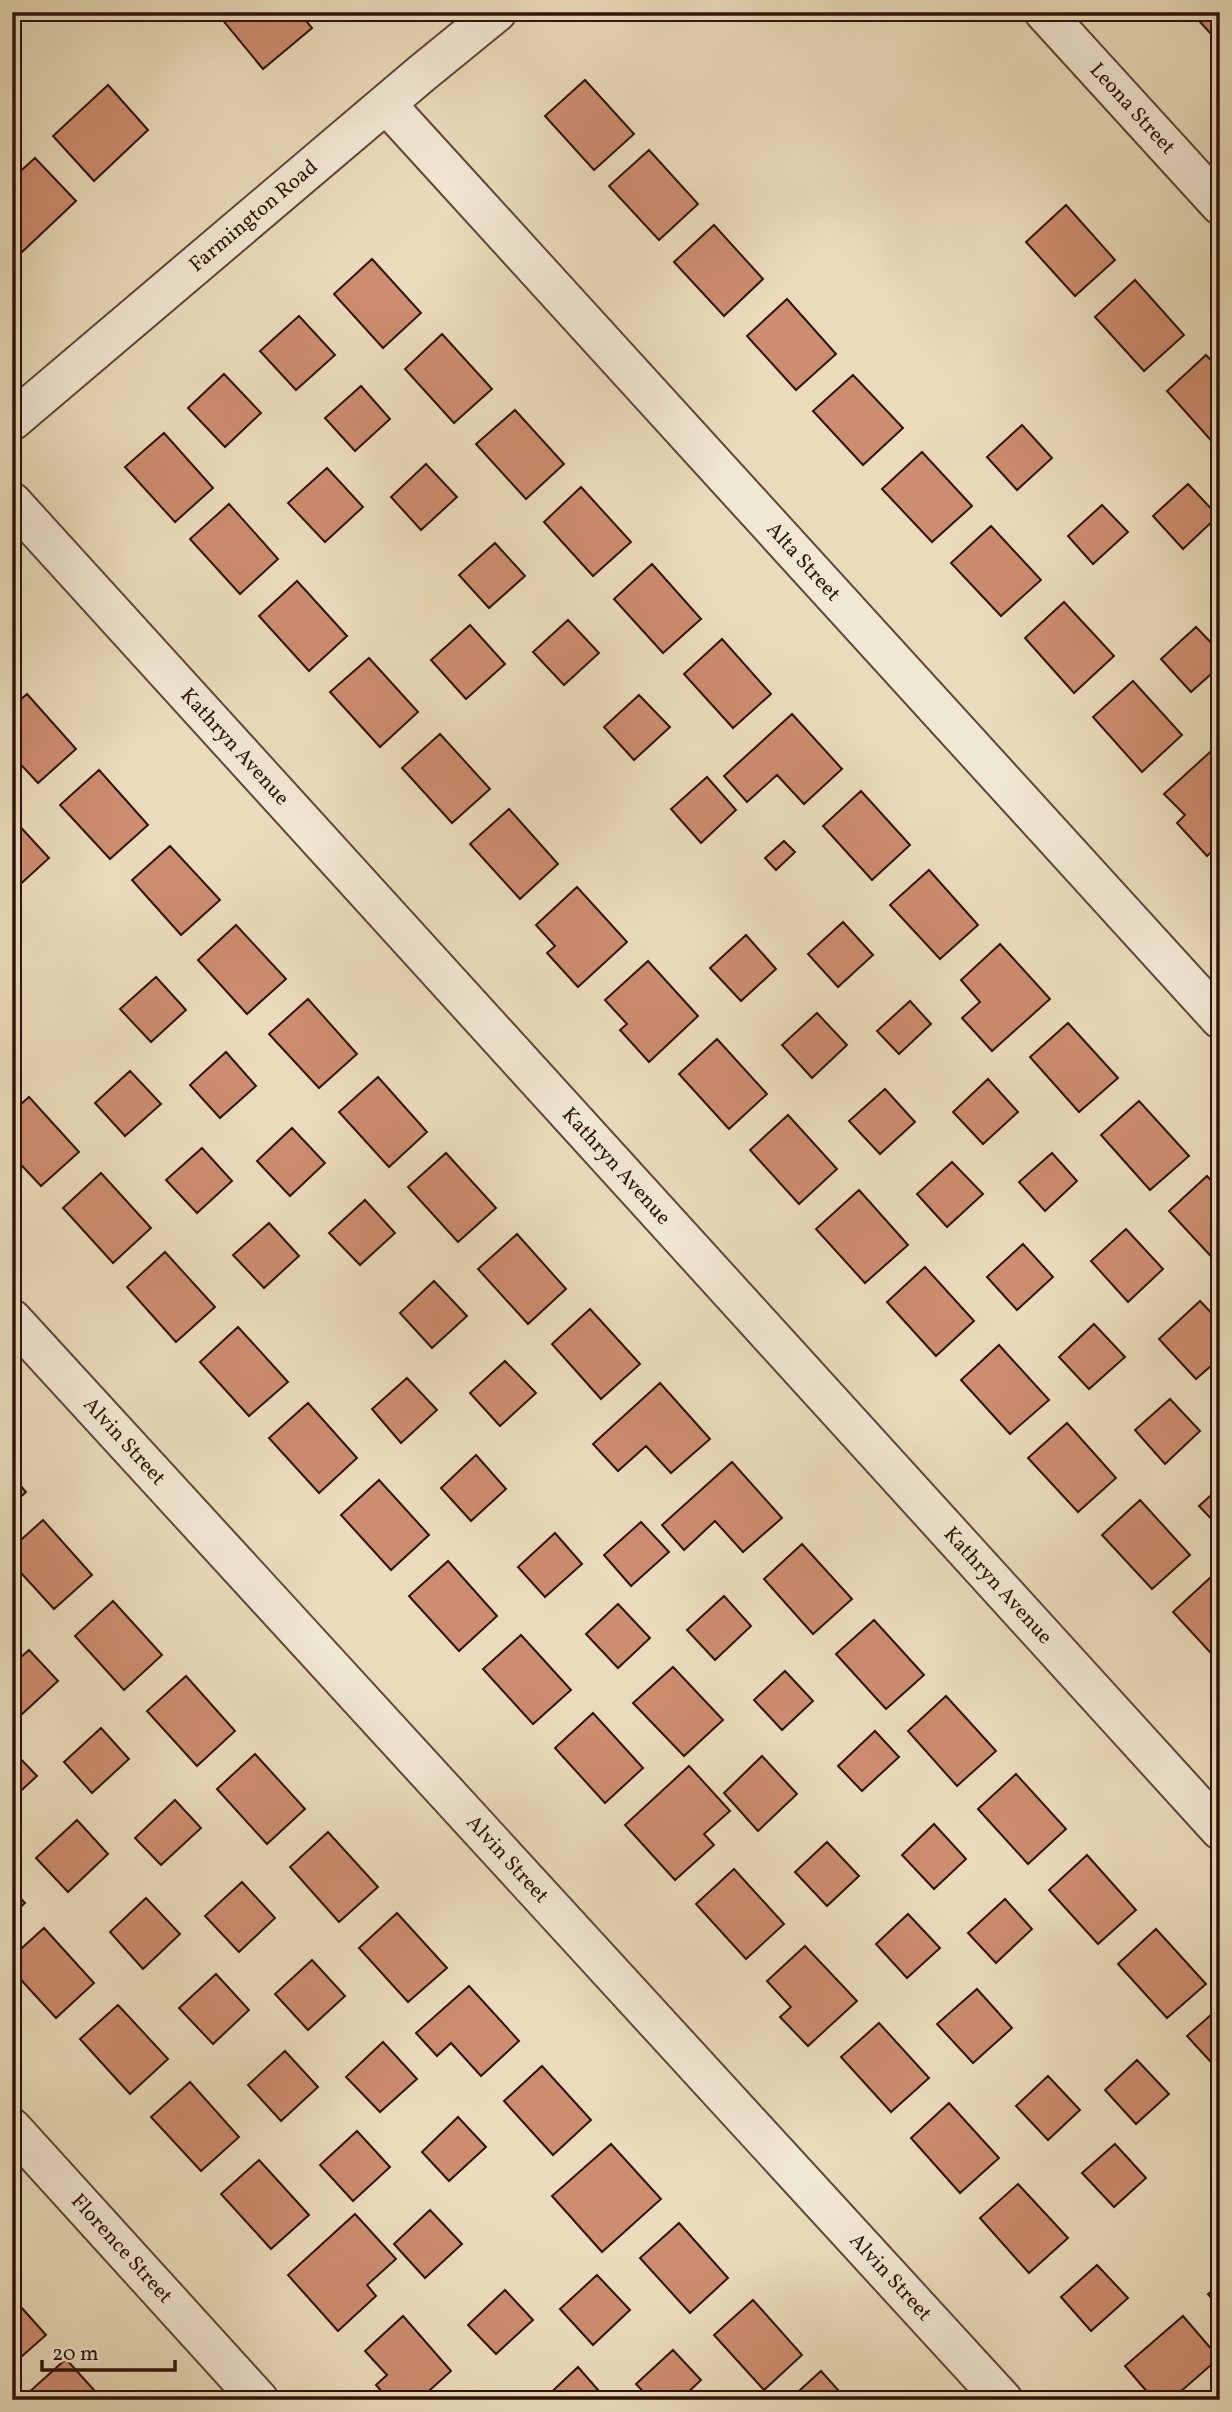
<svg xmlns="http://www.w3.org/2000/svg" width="1232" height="2412" font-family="Vollkorn,serif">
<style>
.building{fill:#cd8d6f;stroke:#2f1409;stroke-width:2}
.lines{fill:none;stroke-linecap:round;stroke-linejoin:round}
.minor-casing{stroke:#5e4636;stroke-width:42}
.minor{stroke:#f1e8d3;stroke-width:38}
.labels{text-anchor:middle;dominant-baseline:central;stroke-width:7;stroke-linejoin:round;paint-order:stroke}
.street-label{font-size:21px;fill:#2f1409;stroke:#f1e8d3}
</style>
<rect width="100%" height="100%" fill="#eadcbb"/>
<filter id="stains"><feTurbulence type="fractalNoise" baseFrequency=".00286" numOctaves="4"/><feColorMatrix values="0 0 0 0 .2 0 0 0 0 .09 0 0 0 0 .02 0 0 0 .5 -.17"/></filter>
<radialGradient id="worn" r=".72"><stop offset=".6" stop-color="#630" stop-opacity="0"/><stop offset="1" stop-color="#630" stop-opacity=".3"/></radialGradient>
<path class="building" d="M 216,12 L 299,12 L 312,28 L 263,69 Z
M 1191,12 L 1220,12 L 1220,28 L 1212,35 Z
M 585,80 L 634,134 L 594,170 L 545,116 Z
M 108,85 L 148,130 L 94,181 L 53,136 Z
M 649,150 L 698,204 L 659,240 L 609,186 Z
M 35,158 L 76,201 L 22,252 L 12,242 L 12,179 Z
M 1066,205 L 1115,260 L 1075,296 L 1026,242 Z
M 714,225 L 763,279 L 724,316 L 674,262 Z
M 372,259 L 421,313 L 383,348 L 334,294 Z
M 1135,280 L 1184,335 L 1144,371 L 1095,317 Z
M 787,299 L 836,354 L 796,390 L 747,336 Z
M 299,316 L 335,355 L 296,390 L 260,351 Z
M 442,334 L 492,389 L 454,423 L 405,369 Z
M 1206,355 L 1220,370 L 1220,442 L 1216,446 L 1167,391 Z
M 224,374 L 261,413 L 225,447 L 188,408 Z
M 853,375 L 903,428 L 863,465 L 813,411 Z
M 361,386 L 390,419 L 355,451 L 325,418 Z
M 515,410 L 564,464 L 526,499 L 476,444 Z
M 1022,425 L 1052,458 L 1017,490 L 987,457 Z
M 164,433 L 213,488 L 175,522 L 125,467 Z
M 922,452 L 972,506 L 932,542 L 882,489 Z
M 426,464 L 457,497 L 421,530 L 391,497 Z
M 327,468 L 363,507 L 325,542 L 288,503 Z
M 1188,484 L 1218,516 L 1183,549 L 1153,516 Z
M 581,487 L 631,542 L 593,576 L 544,522 Z
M 229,504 L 278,559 L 240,594 L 190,539 Z
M 1102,505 L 1128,532 L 1093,564 L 1068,536 Z
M 991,526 L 1041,580 L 1001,616 L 951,563 Z
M 495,543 L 525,576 L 489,608 L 459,575 Z
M 652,564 L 701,619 L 663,653 L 614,599 Z
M 297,581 L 347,636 L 309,671 L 259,616 Z
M 1064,602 L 1114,656 L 1074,693 L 1025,638 Z
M 568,620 L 599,653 L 564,685 L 533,652 Z
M 470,625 L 505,664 L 466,699 L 431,660 Z
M 1196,627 L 1220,652 L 1220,666 L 1191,692 L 1161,659 Z
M 722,639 L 771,694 L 733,728 L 684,674 Z
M 369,658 L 418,712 L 380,747 L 330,692 Z
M 1133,681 L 1182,735 L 1142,772 L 1093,717 Z
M 27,694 L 76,749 L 38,783 L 12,755 L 12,707 Z
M 639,695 L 670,727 L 634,760 L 604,727 Z
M 792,714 L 842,769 L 804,804 L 777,775 L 747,802 L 724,776 Z
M 440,734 L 490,789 L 452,823 L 402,768 Z
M 1220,743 L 1220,844 L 1207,856 L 1177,823 L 1185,815 L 1164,794 Z
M 99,770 L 148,825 L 110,859 L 60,805 Z
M 707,777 L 736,810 L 701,843 L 671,809 Z
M 861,791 L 910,845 L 872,880 L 823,826 Z
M 509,809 L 558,864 L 520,899 L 470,844 Z
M 14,820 L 49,858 L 14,890 L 12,822 Z
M 784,841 L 795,852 L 776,870 L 765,858 Z
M 170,846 L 220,900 L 181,935 L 132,880 Z
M 929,870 L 978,925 L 940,959 L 890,905 Z
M 577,887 L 627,942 L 578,987 L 547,953 L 555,946 L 536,925 Z
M 843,922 L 873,955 L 838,987 L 808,954 Z
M 236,925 L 286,979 L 247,1014 L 198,960 Z
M 746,935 L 776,969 L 741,1001 L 710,968 Z
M 1000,944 L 1050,999 L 992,1051 L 962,1018 L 980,1002 L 961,980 Z
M 648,961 L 698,1016 L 649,1062 L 620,1030 L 627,1024 L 605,1000 Z
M 156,977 L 186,1010 L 151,1042 L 120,1009 Z
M 308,999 L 357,1054 L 319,1088 L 269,1034 Z
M 910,1001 L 931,1024 L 899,1054 L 877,1031 Z
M 817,1013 L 847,1045 L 812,1078 L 782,1045 Z
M 1068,1023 L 1118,1078 L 1079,1112 L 1030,1057 Z
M 717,1039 L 767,1094 L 729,1129 L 679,1074 Z
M 226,1052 L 256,1086 L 220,1118 L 190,1085 Z
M 130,1071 L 161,1104 L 125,1136 L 95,1103 Z
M 378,1077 L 427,1132 L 389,1167 L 339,1112 Z
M 988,1079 L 1018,1112 L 983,1144 L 953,1112 Z
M 885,1089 L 915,1122 L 880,1154 L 849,1121 Z
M 29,1097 L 79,1152 L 41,1186 L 12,1155 L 12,1112 Z
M 1139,1101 L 1189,1156 L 1150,1190 L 1101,1135 Z
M 788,1115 L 837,1169 L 799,1204 L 750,1150 Z
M 292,1128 L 325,1163 L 290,1196 L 257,1161 Z
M 202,1148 L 232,1181 L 197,1213 L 166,1180 Z
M 446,1153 L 496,1208 L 458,1242 L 408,1187 Z
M 1052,1153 L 1077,1181 L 1045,1211 L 1019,1182 Z
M 952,1162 L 983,1194 L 947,1227 L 917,1194 Z
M 101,1173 L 151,1228 L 113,1263 L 63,1208 Z
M 1207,1176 L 1220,1190 L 1219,1265 L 1169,1211 Z
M 859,1190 L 908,1245 L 865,1283 L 816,1229 Z
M 365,1200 L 395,1233 L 360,1265 L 329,1233 Z
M 269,1223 L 299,1256 L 264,1288 L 233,1255 Z
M 1126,1229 L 1163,1269 L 1128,1302 L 1091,1261 Z
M 517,1234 L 566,1289 L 528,1324 L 478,1269 Z
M 1023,1244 L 1053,1277 L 1017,1310 L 987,1277 Z
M 165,1252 L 215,1307 L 176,1342 L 127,1287 Z
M 925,1267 L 974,1321 L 936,1356 L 887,1302 Z
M 434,1281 L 467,1316 L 432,1348 L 400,1313 Z
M 1200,1301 L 1220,1322 L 1220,1358 L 1196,1379 L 1159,1339 Z
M 590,1309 L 640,1364 L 601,1399 L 552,1344 Z
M 1094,1324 L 1125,1357 L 1089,1389 L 1059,1357 Z
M 238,1327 L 288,1382 L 249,1416 L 200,1362 Z
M 999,1345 L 1049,1400 L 1010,1434 L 961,1380 Z
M 505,1361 L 536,1393 L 500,1426 L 470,1393 Z
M 407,1378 L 437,1410 L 401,1443 L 372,1409 Z
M 660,1383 L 710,1439 L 671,1473 L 646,1446 L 618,1471 L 593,1444 Z
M 1170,1399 L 1200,1431 L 1165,1464 L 1135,1430 Z
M 308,1403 L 357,1458 L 319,1493 L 269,1438 Z
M 1067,1423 L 1116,1478 L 1078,1512 L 1028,1458 Z
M 476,1455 L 506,1489 L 471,1521 L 441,1488 Z
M 732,1462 L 782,1518 L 743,1552 L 715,1521 L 684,1550 L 662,1525 Z
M 12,1476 L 26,1492 L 12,1505 Z
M 379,1480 L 429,1535 L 391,1570 L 341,1515 Z
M 1220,1487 L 1220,1528 L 1199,1506 Z
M 1140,1500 L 1190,1555 L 1152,1589 L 1102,1535 Z
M 43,1520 L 92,1575 L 54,1609 L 12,1563 L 12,1548 Z
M 641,1522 L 669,1552 L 631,1586 L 604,1555 Z
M 555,1533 L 582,1564 L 545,1597 L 518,1567 Z
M 802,1544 L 852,1599 L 813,1634 L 764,1579 Z
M 448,1561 L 497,1616 L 459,1651 L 409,1596 Z
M 1211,1577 L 1220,1586 L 1220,1663 L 1173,1612 Z
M 724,1596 L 751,1626 L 715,1660 L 687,1630 Z
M 113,1601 L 162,1655 L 124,1690 L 75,1636 Z
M 618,1604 L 650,1638 L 618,1668 L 586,1634 Z
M 874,1620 L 924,1675 L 886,1709 L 836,1654 Z
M 521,1635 L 571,1690 L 533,1724 L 483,1669 Z
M 29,1650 L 58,1681 L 21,1715 L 12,1705 L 12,1665 Z
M 673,1667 L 723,1720 L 684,1756 L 633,1703 Z
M 785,1671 L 813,1701 L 782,1730 L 754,1700 Z
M 186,1676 L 235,1731 L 197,1766 L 147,1711 Z
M 946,1696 L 996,1751 L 957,1786 L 908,1731 Z
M 593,1713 L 643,1768 L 605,1803 L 555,1748 Z
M 101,1728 L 129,1759 L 92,1793 L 64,1762 Z
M 875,1731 L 899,1757 L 862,1791 L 838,1766 Z
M 12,1750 L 37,1776 L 12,1799 Z
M 255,1754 L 305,1809 L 267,1844 L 217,1789 Z
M 762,1756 L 797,1794 L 758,1831 L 724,1793 Z
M 689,1766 L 730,1811 L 704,1834 L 714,1845 L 675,1880 L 625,1825 Z
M 1016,1774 L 1066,1829 L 1028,1864 L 978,1809 Z
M 175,1800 L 201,1828 L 161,1865 L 135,1838 Z
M 77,1820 L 108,1854 L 68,1892 L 36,1858 Z
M 934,1824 L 966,1859 L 934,1889 L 902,1855 Z
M 328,1832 L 378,1887 L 339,1922 L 290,1867 Z
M 827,1842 L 859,1876 L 827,1906 L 795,1872 Z
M 1087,1855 L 1136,1910 L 1098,1944 L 1049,1890 Z
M 734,1869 L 784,1924 L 746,1959 L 696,1904 Z
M 242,1882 L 275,1918 L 239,1952 L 205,1916 Z
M 12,1889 L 25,1903 L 12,1915 Z
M 146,1898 L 180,1934 L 143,1969 L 110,1932 Z
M 1005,1899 L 1032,1929 L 996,1963 L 968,1933 Z
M 397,1913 L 447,1968 L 408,2002 L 359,1948 Z
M 908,1914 L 940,1948 L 907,1978 L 876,1944 Z
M 44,1928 L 94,1983 L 56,2018 L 12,1970 L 12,1957 Z
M 1156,1929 L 1206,1984 L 1167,2018 L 1118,1964 Z
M 805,1946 L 857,2001 L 808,2046 L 780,2017 L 791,2007 L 767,1981 Z
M 312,1960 L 345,1996 L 308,2030 L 275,1994 Z
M 216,1974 L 249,2010 L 213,2044 L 179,2008 Z
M 469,1986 L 519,2041 L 481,2076 L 451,2043 L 437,2056 L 416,2033 Z
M 977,1989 L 1012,2028 L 973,2063 L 937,2024 Z
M 118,2005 L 168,2059 L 130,2094 L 80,2039 Z
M 1220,2007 L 1220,2072 L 1187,2036 Z
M 879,2023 L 929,2078 L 891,2112 L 841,2057 Z
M 383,2042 L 417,2079 L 380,2112 L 346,2077 Z
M 285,2051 L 318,2087 L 281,2121 L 248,2085 Z
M 1137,2060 L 1169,2094 L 1136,2124 L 1105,2090 Z
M 542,2066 L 591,2120 L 553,2155 L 504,2101 Z
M 1048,2076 L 1080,2110 L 1048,2140 L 1016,2106 Z
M 190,2082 L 239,2137 L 201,2171 L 151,2117 Z
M 949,2103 L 999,2158 L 960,2193 L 911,2138 Z
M 458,2117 L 486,2147 L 449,2181 L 422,2152 Z
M 357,2131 L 390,2167 L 353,2201 L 320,2165 Z
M 611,2144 L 661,2199 L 602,2252 L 552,2196 Z
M 1115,2144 L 1146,2178 L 1114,2207 L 1082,2173 Z
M 259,2160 L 309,2215 L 271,2249 L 221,2194 Z
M 1018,2184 L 1068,2238 L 1029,2273 L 980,2218 Z
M 430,2210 L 462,2244 L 425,2278 L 394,2244 Z
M 355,2214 L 396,2259 L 367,2285 L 376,2296 L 338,2331 L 288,2275 Z
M 679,2223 L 728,2278 L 690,2313 L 640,2258 Z
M 1097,2265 L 1128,2298 L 1091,2331 L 1061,2297 Z
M 597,2275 L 630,2310 L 593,2345 L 560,2309 Z
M 1220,2284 L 1220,2308 L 1208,2294 Z
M 505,2290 L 533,2320 L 496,2354 L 468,2325 Z
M 12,2297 L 46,2335 L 12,2365 Z
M 753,2300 L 802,2355 L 764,2390 L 714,2335 Z
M 403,2316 L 451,2371 L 419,2400 L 389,2400 L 376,2385 L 387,2375 L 365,2351 Z
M 1183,2316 L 1219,2358 L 1171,2400 L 1154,2400 L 1125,2366 Z
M 673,2350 L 701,2380 L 680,2400 L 651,2400 L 636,2384 Z
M 66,2359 L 103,2400 L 34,2400 L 28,2393 Z
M 578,2367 L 605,2398 L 603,2400 L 543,2400 Z
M 821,2371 L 847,2400 L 789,2400 Z
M 473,2392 L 480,2400 L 465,2400 Z"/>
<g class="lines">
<g class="minor-casing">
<g id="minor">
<path id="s1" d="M 1044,12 L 1220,205"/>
<path id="s2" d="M 387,105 L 1220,1019"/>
<path id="s3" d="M 12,421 L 421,74 L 497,12"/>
<path id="s4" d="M 12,502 L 1220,1830"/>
<path id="s5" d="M 12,1319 L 1003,2400"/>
<path id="s6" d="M 12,2128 L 259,2400"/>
</g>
</g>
<use href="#minor" class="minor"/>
</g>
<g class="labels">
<g class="street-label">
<text stroke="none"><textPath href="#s1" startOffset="131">Leona Street</textPath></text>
<text stroke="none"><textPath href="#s3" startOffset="317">Farmington Road</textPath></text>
<text stroke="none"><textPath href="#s2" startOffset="618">Alta Street</textPath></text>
<text stroke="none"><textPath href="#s4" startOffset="331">Kathryn Avenue</textPath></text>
<text stroke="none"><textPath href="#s4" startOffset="898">Kathryn Avenue</textPath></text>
<text stroke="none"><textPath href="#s5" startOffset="166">Alvin Street</textPath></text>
<text stroke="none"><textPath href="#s4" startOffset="1465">Kathryn Avenue</textPath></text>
<text stroke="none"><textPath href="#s5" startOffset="733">Alvin Street</textPath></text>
<text stroke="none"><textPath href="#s6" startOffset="163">Florence Street</textPath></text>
<text stroke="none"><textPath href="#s5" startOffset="1300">Alvin Street</textPath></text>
</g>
</g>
<rect width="1232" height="2412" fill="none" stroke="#eadcbb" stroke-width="42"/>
<rect x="14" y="14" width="1204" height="2384" fill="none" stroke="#2f1409" stroke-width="3.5"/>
<rect x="21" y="21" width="1190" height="2370" fill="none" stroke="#2f1409" stroke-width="2"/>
<path d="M42 2360v10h133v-10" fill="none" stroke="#2f1409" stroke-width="3.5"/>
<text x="52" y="2360" font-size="21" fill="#2f1409" stroke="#f1e8d3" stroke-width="5" paint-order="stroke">20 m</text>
<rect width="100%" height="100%" filter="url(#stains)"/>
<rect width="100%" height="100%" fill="url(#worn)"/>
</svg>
